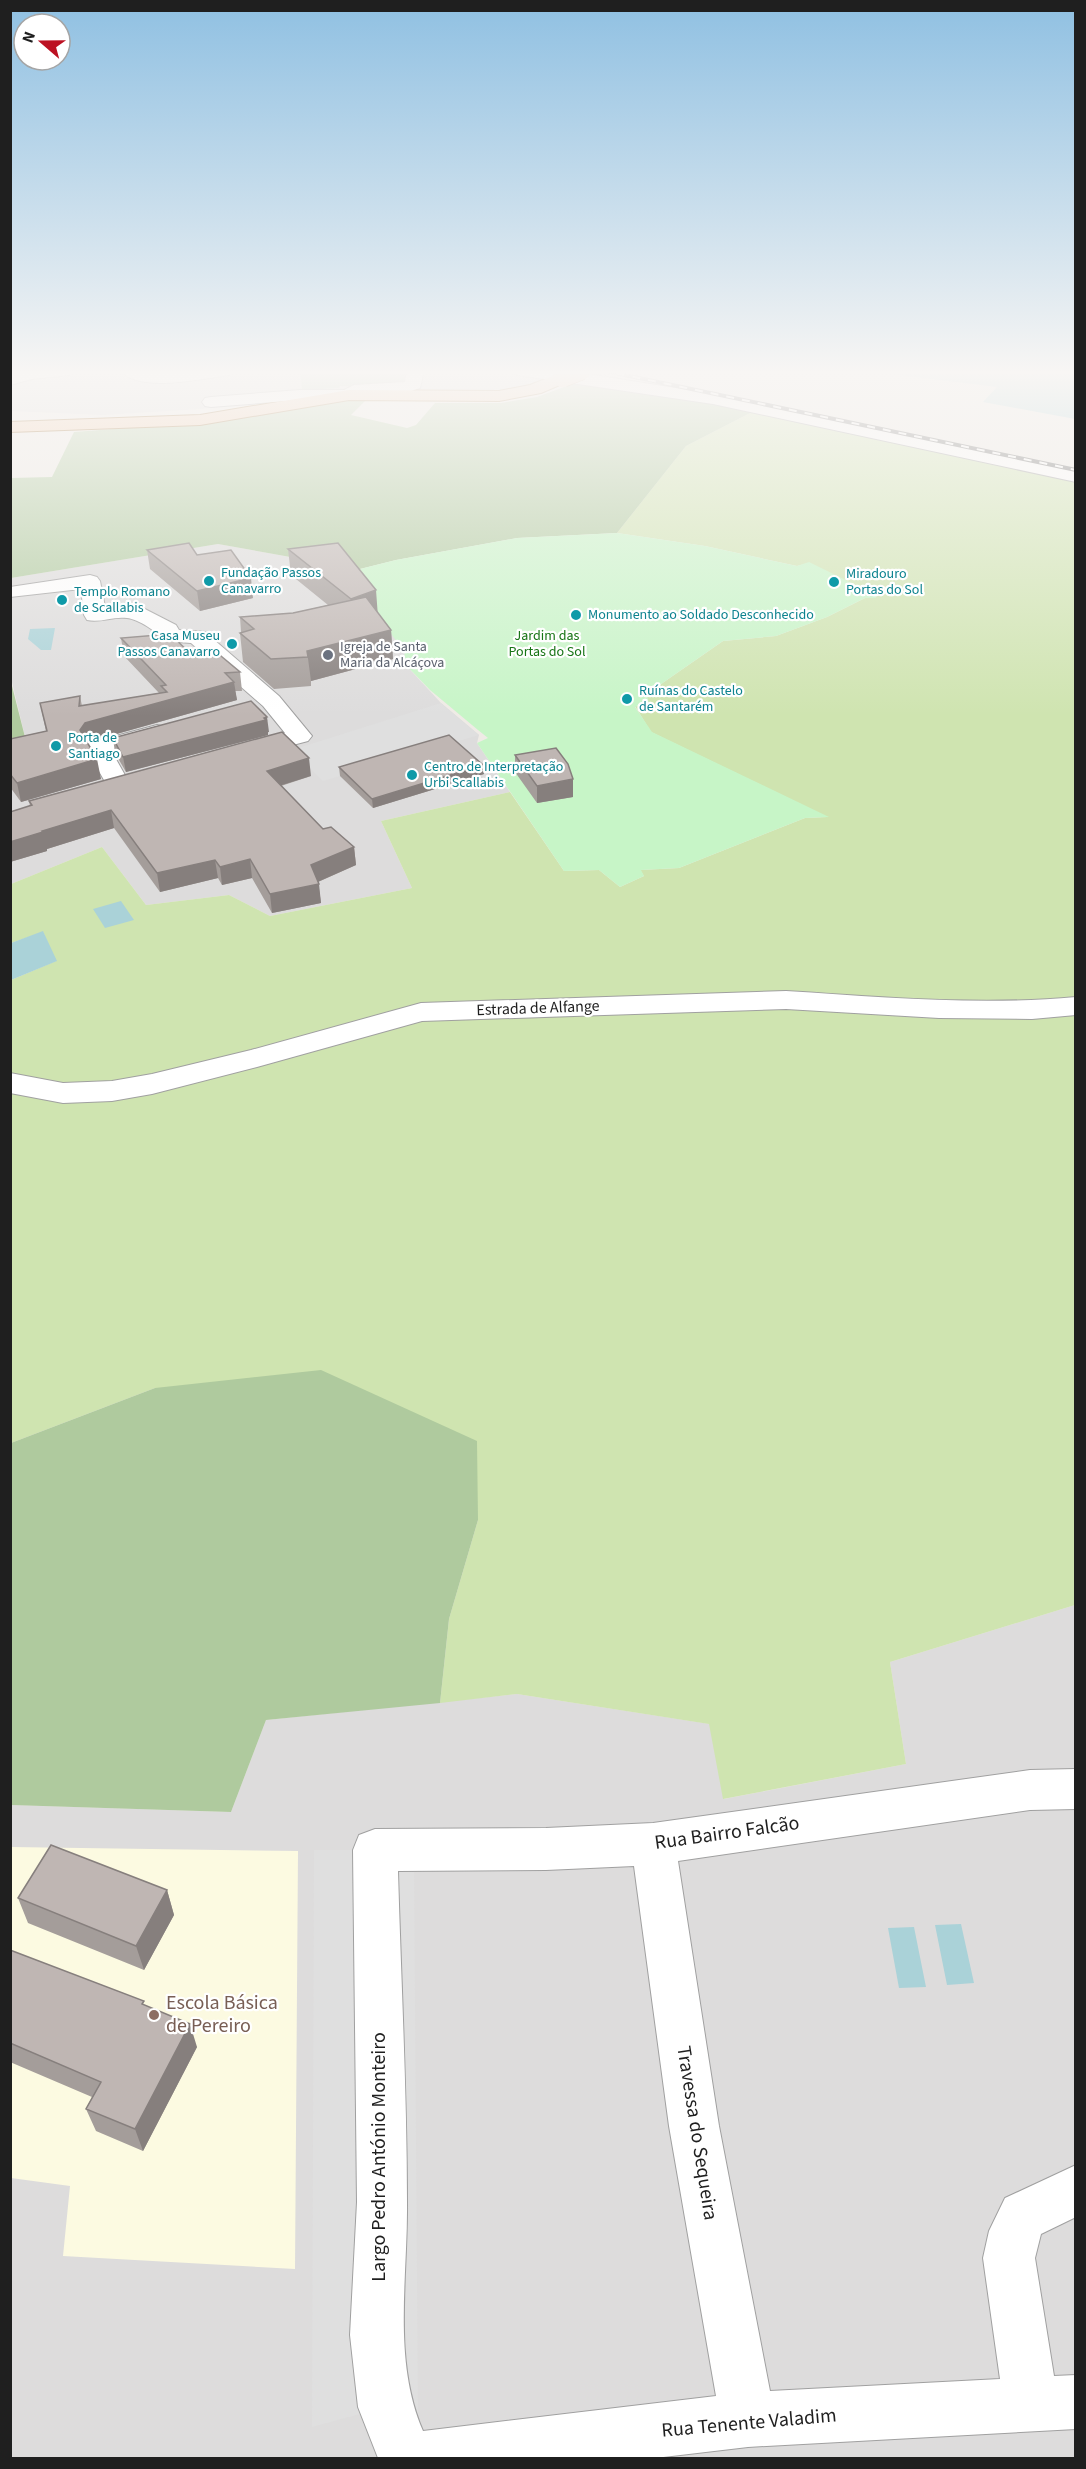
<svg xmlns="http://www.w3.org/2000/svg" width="1086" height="2469" font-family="'Source Sans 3',sans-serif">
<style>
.residential{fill:#dddcdc}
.education{fill:#fcfae1}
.grass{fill:#cfe4b0}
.forest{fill:#afca9e}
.cemetery{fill:#a9c5aa}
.park{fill:#c7f5c7}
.parking{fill:#dfdfdf}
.water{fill:#aad2d8}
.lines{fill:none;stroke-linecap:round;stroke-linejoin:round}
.minor-casing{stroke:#a0a0a0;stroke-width:2}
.major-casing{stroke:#8c550d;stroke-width:2}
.minor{fill:#fff;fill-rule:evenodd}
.major{fill:#f4caa6;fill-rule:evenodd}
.rail-casing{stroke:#6d6d6d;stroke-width:4}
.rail{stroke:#fff;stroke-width:2;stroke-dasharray:8;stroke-linecap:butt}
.major-bridge-casing{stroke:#8c550d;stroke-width:21;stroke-linecap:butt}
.major-bridge{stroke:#f4caa6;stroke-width:20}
.wall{fill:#a49d9a}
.shaded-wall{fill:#867f7d}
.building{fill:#bfb6b3;stroke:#867f7d;stroke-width:1.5}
.culture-dot{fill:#0f9aa8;stroke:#fff;stroke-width:2}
.worship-dot{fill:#6b7280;stroke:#fff;stroke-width:2}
.education-dot{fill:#8d6e63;stroke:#fff;stroke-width:2}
.labels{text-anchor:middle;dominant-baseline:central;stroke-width:4.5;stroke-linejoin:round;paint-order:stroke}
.far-culture-label{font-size:14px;fill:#0d838f;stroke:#fff;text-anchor:start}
.far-park-label{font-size:14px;fill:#177415;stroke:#fff}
.far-worship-label{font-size:14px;fill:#5b616d;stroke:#fff;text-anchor:start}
.street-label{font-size:16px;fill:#1f1f1f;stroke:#fff}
.near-street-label{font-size:20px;fill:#1f1f1f;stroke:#fff}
.near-education-label{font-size:20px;fill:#785e54;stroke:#fff;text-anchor:start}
</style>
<rect width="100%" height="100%" fill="#efebe6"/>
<path class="residential" d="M 10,370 L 564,370 L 539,383 L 489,392 L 338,392 L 200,409 L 103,415 L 11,411 Z
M 218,544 L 346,567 L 405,652 L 404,663 L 441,703 L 479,735 L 477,743 L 510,792 L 381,821 L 412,888 L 270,916 L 229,895 L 146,905 L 102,847 L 11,884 L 11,747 L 26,741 L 11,678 L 11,578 Z
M 1075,1605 L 1075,2458 L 11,2458 L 11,1805 L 231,1812 L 266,1720 L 517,1694 L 710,1724 L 724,1799 L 906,1764 L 890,1662 Z"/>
<path class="education" d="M 11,1847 L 298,1851 L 295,2269 L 63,2256 L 70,2186 L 11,2178 Z"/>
<path class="grass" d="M 758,409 L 1075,478 L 1075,1605 L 890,1662 L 906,1764 L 723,1799 L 709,1724 L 517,1694 L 440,1703 L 449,1619 L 478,1520 L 155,1388 L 11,1443 L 11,980 L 56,961 L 43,932 L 11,943 L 11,884 L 102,847 L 146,905 L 229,895 L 270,916 L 412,888 L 381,821 L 510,792 L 564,871 L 599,870 L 620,887 L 644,876 L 640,870 L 679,868 L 805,818 L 827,817 L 651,732 L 635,706 L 647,704 L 647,696 L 651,691 L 723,641 L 776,636 L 827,617 L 865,598 L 877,596 L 809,563 L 797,566 L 705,546 L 617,533 L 686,446 Z"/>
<path class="forest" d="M 575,383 L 758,409 L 686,446 L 617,533 L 517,538 L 396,560 L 348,572 L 346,567 L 218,544 L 11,578 L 11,478 L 52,477 L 74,432 L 151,426 L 332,400 L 367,399 L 351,415 L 407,428 L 416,425 L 435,403 L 501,403 L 537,397 Z
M 10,678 L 26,741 L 10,747 Z
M 321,1370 L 477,1441 L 478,1520 L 449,1619 L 440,1703 L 266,1720 L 231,1812 L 11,1805 L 11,1443 L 155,1388 Z"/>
<path class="cemetery" d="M 300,370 L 411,370 L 406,383 L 388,382 L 377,387 L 340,386 L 339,388 L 302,390 Z"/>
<path class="park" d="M 617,533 L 705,546 L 797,566 L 809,562 L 876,595 L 876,598 L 865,598 L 827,617 L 776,636 L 723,641 L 651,691 L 647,696 L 649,702 L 635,707 L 652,732 L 829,817 L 805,818 L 679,868 L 641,870 L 644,876 L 620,887 L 599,870 L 564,871 L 477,743 L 488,738 L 478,730 L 430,690 L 403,662 L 405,652 L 378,617 L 348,572 L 396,560 L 517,538 Z"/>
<path class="parking" d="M 441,703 L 479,735 L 323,781 L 292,750 Z
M 314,1850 L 375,1850 L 414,1862 L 418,2415 L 385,2407 L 312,2427 Z"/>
<path class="water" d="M 859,370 L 1075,370 L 1075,419 L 983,402 L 997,387 Z
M 55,628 L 51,650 L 41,650 L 28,639 L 30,629 Z
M 121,901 L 134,920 L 105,928 L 93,909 Z
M 43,931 L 57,961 L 11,980 L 11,943 Z
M 961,1924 L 974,1983 L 947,1985 L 935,1925 Z
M 914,1927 L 926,1987 L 899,1988 L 888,1928 Z"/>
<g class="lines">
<g class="minor-casing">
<path id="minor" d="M 24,370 L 78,370 L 70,375 L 32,379 L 10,385 L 10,374 Z
M 120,370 L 141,370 L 151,374 L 182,370 L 238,370 L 230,375 C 202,378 139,394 120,370 Z
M 407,370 L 424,370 L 420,388 L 408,392 L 359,395 L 349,400 L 300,400 L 211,407 L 205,406 L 202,402 L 205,398 L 211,397 L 300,390 L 344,390 L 354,385 L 405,382 Z
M 509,370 L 563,370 L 713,394 L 1076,470 L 1076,482 L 713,404 L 517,375 Z
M 90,575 L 97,577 L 100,581 L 105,607 L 131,605 L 139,606 L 176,625 L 179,630 L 205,632 L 279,696 L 312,736 L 308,741 L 247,757 L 239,755 L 235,750 L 239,745 L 285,733 L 263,706 L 191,643 L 164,641 C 158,632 138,619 127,618 C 113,616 101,623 87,620 L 84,615 L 81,589 L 10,597 L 10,587 Z
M 157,725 L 165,727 L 169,732 L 165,737 L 112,752 L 130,784 L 127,789 L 118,791 L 109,789 L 86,748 L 90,743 Z
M 786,991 C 882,997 979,1006 1076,997 L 1076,1015 L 1032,1019 L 939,1018 L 786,1009 L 422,1021 L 257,1067 L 152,1094 L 112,1101 L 63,1103 L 10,1093 L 10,1073 L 63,1083 L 112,1081 L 152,1074 L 251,1050 L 421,1003 Z
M 1076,1769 L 1076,1809 L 1030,1810 L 678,1861 L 719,2126 L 770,2391 L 1000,2379 L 983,2258 L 989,2231 L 1005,2198 L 1076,2165 L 1076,2217 L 1041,2234 L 1035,2258 L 1054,2376 L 1076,2375 L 1076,2429 L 748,2447 L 655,2458 L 378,2458 L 358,2407 L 350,2335 L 357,2202 L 353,1850 L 359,1835 L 375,1829 L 546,1828 L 653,1823 L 1030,1770 ZM 634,1866 L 669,2126 L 716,2396 L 423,2431 C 392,2359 408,2277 407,2202 C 407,2092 401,1981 398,1871 L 546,1870 Z"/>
</g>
<g class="major-casing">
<path id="major" d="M 563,372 L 569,373 L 572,377 L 569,381 L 541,393 L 499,401 L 349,400 L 200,425 L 10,432 L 10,422 L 200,415 L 349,390 L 499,391 L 530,385 Z"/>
</g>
<use href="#minor" class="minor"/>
<use href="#major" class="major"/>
<g class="rail-casing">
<path id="rail" d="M 601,370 L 1076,470"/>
</g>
<use href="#rail" class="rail"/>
<g class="major-bridge-casing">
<path id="major-bridge" d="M 563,377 L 581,370"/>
</g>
<use href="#major-bridge" class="major-bridge"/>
</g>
<path class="wall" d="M 288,549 L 377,612 L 391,630 L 393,659 L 311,681 L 311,686 L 274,689 L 243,662 L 240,633 L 241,632 L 240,617 L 293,613 L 328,605 L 291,575 Z
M 147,550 L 197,555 L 253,598 L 200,611 L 150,569 Z
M 121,638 L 194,657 L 240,672 L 242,691 L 235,691 L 237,700 L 88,742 L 88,743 L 101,779 L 21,802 L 10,787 L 10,739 L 46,731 L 40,703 L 80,696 L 82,706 L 159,693 L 124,656 Z
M 268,732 L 268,735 L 126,772 L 115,753 L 113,738 L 269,732 Z
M 515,755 L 573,797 L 537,803 L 515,772 Z
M 339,767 L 484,774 L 373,808 L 340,776 Z
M 311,776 L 281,786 L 323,829 L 354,847 L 356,865 L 318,882 L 321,903 L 272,913 L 252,878 L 222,885 L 218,878 L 160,892 L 114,828 L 47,849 L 47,851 L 10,862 L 10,812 L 30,806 L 29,801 Z
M 167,1890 L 174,1915 L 144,1970 L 28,1923 L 18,1898 Z
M 10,1950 L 146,2006 L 197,2047 L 143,2151 L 96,2131 L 86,2109 L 92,2097 L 10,2062 Z"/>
<path class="shaded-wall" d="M 251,578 L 253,598 L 200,611 L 197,591 Z
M 376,590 L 378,617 L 353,626 L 351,599 Z
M 391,630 L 393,659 L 311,681 L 307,651 Z
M 234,682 L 237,700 L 88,742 L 84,749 L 80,730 L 85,723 Z
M 267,717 L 269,732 L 268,732 L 268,735 L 126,772 L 123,757 Z
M 309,758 L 311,776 L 269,789 L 267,771 Z
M 97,759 L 101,779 L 21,802 L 17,783 Z
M 483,765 L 484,774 L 373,808 L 372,799 Z
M 573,779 L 573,797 L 537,803 L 537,786 Z
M 111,810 L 114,828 L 47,849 L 47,851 L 10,862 L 10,842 L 42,831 Z
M 354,847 L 356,865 L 313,884 L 311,865 Z
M 250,859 L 252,878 L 222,885 L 220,867 Z
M 215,860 L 218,878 L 160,892 L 157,873 Z
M 319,884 L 321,903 L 272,913 L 270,894 Z
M 167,1890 L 174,1915 L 144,1970 L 136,1946 Z
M 190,2024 L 197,2047 L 143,2151 L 135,2129 Z"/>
<path class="building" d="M 189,543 L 197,555 L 231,550 L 251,578 L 197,591 L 147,550 Z
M 338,543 L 376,590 L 351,599 L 288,549 Z
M 366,597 L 391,630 L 307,651 L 308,657 L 271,659 L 240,633 L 254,629 L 240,617 L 293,613 Z
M 170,634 L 194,657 L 215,651 L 240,672 L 225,673 L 234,682 L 85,723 L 80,730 L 97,759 L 17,783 L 10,774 L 10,739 L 47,731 L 40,703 L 80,696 L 79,706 L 167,692 L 161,686 L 166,685 L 121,638 Z
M 251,701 L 267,717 L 264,718 L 266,720 L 123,757 L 113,738 Z
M 282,732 L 309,758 L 267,771 L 323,829 L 331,827 L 354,847 L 311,865 L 319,884 L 270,894 L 250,859 L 220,867 L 215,860 L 157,873 L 111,810 L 42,831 L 43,832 L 10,842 L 10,812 L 32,805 L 29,801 Z
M 449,735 L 483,765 L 372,799 L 339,767 Z
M 556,748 L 568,764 L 573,779 L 537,786 L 515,755 Z
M 51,1845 L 167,1890 L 136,1946 L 18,1898 Z
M 10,1950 L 144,2001 L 142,2004 L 190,2024 L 135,2129 L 86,2109 L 101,2082 L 10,2043 Z"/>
<linearGradient id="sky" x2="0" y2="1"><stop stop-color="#8fc0e2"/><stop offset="0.52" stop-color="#f8f6f4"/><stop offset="1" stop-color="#f8f6f4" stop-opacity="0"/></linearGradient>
<rect width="1086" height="716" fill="url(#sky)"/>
<g class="culture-dot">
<circle cx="209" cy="581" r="6"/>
<circle cx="834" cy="582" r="6"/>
<circle cx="62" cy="600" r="6"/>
<circle cx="576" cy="615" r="6"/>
<circle cx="232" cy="644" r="6"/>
<circle cx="627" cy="699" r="6"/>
<circle cx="56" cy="746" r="6"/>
<circle cx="412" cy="775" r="6"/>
</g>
<circle class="worship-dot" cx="328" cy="655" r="6"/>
<circle class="education-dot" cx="154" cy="2015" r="6"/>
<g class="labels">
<g class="far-culture-label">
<text x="221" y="573">Fundação Passos<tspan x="221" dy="16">Canavarro</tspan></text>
<text x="846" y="574">Miradouro<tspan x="846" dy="16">Portas do Sol</tspan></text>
<text x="74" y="592">Templo Romano<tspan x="74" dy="16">de Scallabis</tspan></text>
<text x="588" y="615">Monumento ao Soldado Desconhecido</text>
<text x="220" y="636" text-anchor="end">Casa Museu<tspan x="220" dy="16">Passos Canavarro</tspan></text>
<text x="639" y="691">Ruínas do Castelo<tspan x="639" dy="16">de Santarém</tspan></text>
<text x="68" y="738">Porta de<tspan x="68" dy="16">Santiago</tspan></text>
<text x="424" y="767">Centro de Interpretação<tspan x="424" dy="16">Urbi Scallabis</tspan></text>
</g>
<g class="far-park-label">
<text x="547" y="636">Jardim das<tspan x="547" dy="16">Portas do Sol</tspan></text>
</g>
<g class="far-worship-label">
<text x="340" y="647">Igreja de Santa<tspan x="340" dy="16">Maria da Alcáçova</tspan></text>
</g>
<g class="street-label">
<text transform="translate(538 1008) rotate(-2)">Estrada de Alfange</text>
</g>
<g class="near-street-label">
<text transform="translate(727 1833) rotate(-8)">Rua Bairro Falcão</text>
<text transform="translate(697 2133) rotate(81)">Travessa do Sequeira</text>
<text transform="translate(379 2157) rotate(-90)">Largo Pedro António Monteiro</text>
<text transform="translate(749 2423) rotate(-5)">Rua Tenente Valadim</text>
</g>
<g class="near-education-label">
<text x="166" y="2003">Escola Básica<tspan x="166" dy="23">de Pereiro</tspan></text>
</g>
</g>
<rect width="1086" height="2469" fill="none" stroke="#1f1f1f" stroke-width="24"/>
<g transform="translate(42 42) rotate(290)"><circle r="28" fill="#ffffff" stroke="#a5a5a5" stroke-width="1.5"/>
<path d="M0-4.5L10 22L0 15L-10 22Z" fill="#bc1122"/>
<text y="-9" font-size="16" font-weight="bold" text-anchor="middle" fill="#1f1f1f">N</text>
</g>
</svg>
